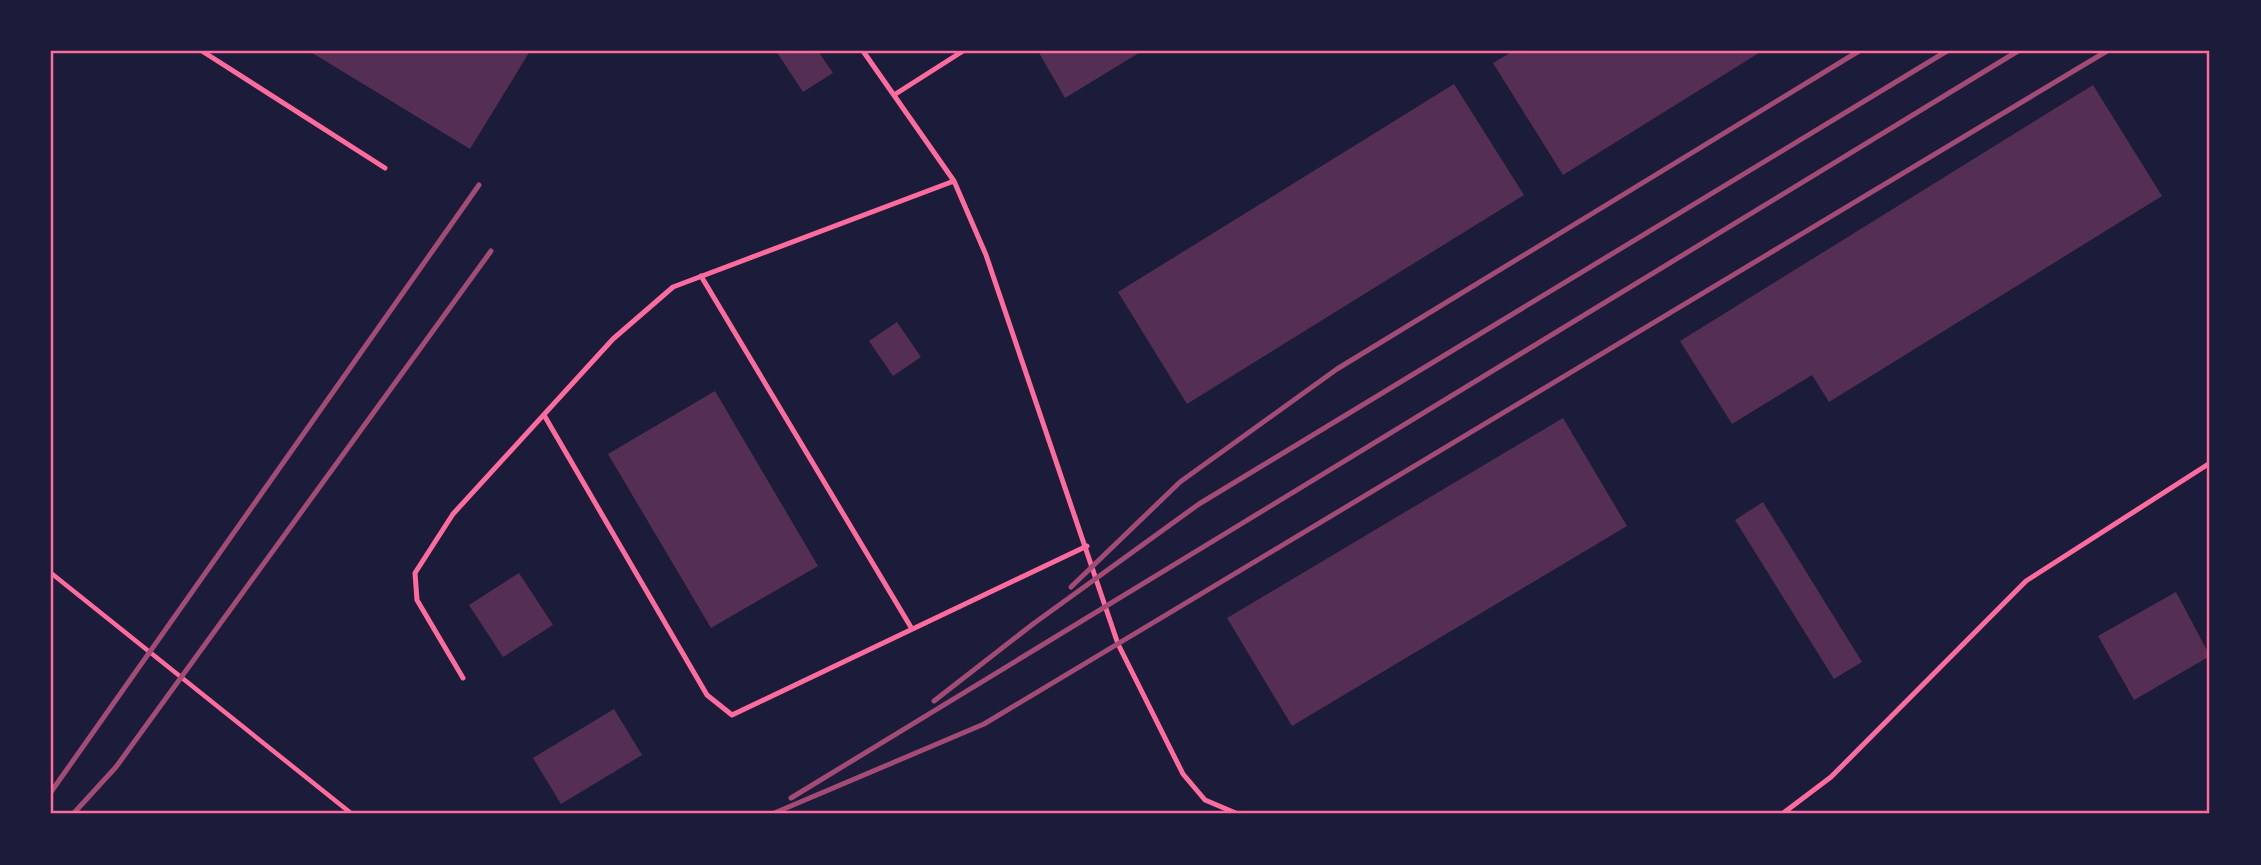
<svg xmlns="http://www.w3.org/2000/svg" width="2261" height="865" font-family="Raleway,sans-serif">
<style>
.building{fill:#542f53}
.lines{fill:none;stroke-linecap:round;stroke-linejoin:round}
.path{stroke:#ff6b9d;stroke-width:4.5}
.service{stroke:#ff6b9d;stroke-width:5}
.rail{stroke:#a44b75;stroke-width:5}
.neatline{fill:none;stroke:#ff6b9d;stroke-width:2.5}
</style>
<rect width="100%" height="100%" fill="#1b1b3a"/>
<path class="building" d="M 309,51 L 530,51 L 470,149 Z
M 776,51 L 818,51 L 833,73 L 803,92 Z
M 1038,51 L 1142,51 L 1065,98 Z
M 1513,51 L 1762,51 L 1563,175 L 1493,63 Z
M 1454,84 L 1524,195 L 1187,404 L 1118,292 Z
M 2093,85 L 2162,196 L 1829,402 L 1812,375 L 1732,424 L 1680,341 Z
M 897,322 L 921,357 L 893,376 L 869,341 Z
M 715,391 L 818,566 L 711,628 L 608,454 Z
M 1563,418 L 1627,526 L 1292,726 L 1227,618 Z
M 1763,502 L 1862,662 L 1834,679 L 1735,520 Z
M 519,573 L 553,625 L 503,657 L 469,605 Z
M 2176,592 L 2210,656 L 2134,700 L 2098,636 Z
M 614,709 L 642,755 L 561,804 L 533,758 Z"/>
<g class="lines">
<path class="path" d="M 51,573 L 352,814"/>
<path class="service" d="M 202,51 L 385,168
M 863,51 L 954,181 L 986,255 L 1118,644 L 1183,774 L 1205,800 L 1238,814
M 894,95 L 963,51
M 701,276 L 912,629
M 544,415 L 707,695 L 732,715 L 1087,546
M 463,678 L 417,600 L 415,573 L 453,514 L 613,339 L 673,287 L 954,181
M 1782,814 L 1831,777 L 2026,581 L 2210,463"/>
<path class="rail" d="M 1071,587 L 1180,482 L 1337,369 L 1859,51
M 934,701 L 1033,624 L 1199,504 L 1947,51
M 51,792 L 479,185
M 791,798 L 2018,51
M 73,814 L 116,767 L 491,251
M 772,814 L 984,724 L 2107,51"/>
</g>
<rect width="2261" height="865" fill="none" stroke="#1b1b3a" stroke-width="105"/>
<rect x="52" y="52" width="2156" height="760" class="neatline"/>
</svg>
